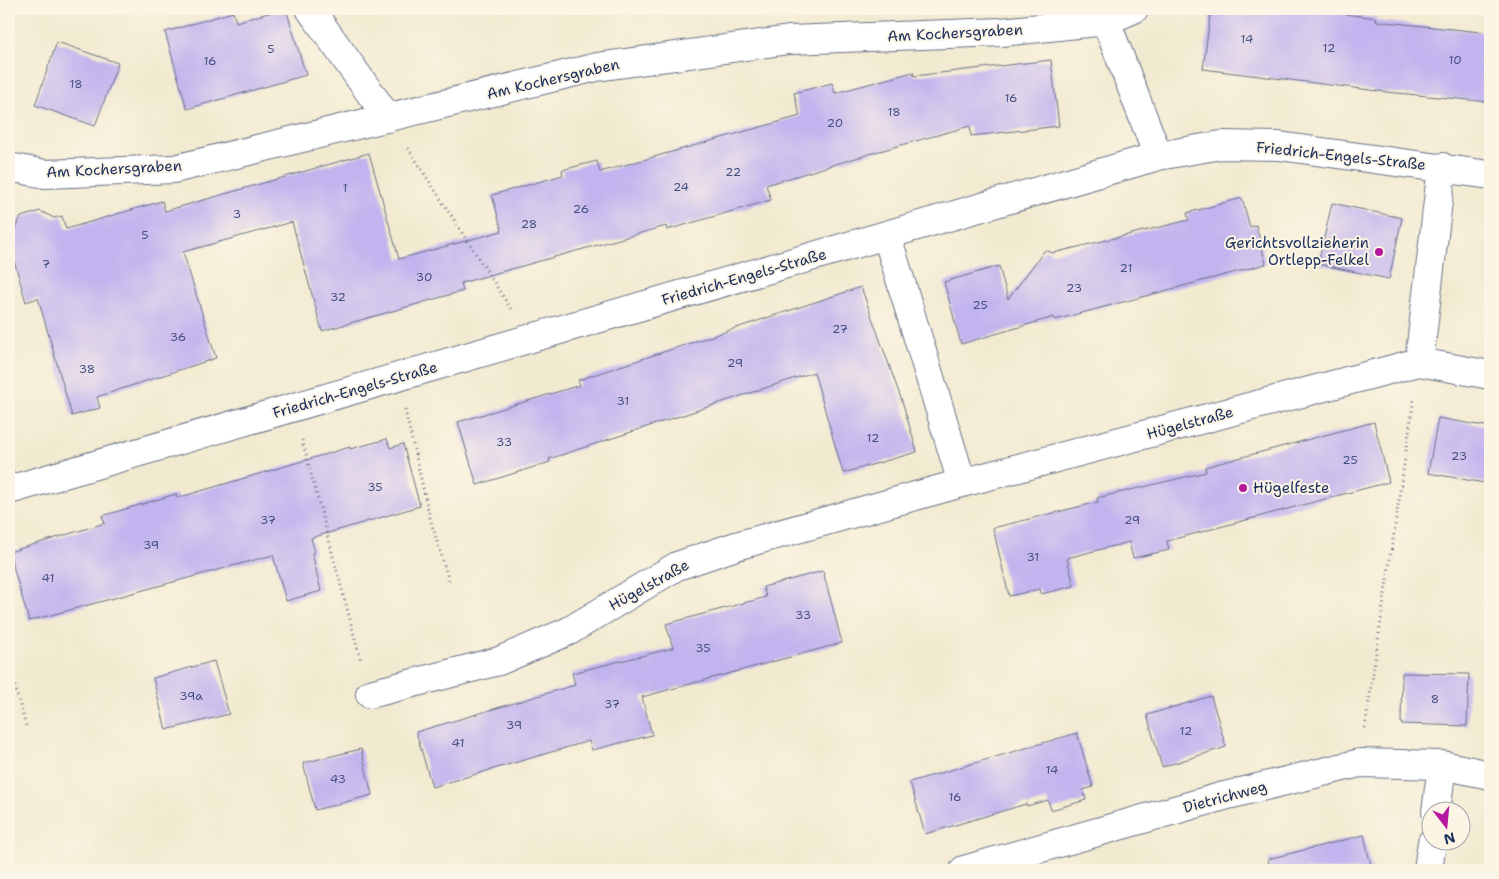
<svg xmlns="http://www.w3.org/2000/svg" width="1499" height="879" font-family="'Shantell Sans',sans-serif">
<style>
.building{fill:#c2b4ee}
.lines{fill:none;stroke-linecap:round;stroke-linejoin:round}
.minor-casing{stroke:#667086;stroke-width:30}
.path{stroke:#667086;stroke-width:3;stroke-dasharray:1 4;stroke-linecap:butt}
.minor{stroke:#fff;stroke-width:28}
.poi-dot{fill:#b5179e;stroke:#fcf5e5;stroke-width:2}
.labels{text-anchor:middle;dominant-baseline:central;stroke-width:4;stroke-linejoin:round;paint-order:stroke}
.number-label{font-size:12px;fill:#455082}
.street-label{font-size:15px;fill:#1b2f5e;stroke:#fcf5e5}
.poi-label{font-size:15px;fill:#1b2f5e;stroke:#fcf5e5;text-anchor:end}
</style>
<rect width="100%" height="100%" fill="#fcf5e5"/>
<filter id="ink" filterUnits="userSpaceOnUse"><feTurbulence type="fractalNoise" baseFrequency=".02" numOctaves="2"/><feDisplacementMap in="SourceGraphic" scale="10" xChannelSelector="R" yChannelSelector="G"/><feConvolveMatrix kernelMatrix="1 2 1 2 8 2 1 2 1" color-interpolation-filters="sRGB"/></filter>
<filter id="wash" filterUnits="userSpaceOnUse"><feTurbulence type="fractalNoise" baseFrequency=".0096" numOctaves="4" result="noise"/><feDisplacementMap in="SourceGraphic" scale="20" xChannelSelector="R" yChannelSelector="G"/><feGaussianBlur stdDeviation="1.12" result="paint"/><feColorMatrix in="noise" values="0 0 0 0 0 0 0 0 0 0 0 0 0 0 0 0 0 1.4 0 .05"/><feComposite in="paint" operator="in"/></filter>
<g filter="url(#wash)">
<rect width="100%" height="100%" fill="#f2ead0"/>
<g id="blocks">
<path class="building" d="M 283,9 L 286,9 L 306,75 L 187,109 L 165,32 L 233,12 L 236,22 Z
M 1211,9 L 1302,9 L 1377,18 L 1376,21 L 1490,33 L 1490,102 L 1386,92 L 1203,69 Z
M 57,42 L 118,63 L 95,126 L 35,105 Z
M 1051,60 L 1059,126 L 971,136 L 970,126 L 876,152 L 766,185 L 771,200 L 667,230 L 666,226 L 461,283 L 463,291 L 322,331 L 292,222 L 183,252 L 216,358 L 97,397 L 100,408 L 72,416 L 38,298 L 26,302 L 9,243 L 9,231 L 14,230 L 21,217 L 40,211 L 54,218 L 62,216 L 66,229 L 162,201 L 165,211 L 369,153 L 399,259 L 502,231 L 492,195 L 563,175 L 562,170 L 597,161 L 600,172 L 800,116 L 794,93 L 832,83 L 835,93 L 913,72 L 914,76 Z
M 1242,198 L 1250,227 L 1256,225 L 1266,264 L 1055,320 L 1054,317 L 961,344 L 944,282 L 999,266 L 1008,299 L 1045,250 L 1053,253 L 1189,220 L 1187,213 Z
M 1332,203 L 1402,218 L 1389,279 L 1318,264 Z
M 861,287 L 903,404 L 917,452 L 843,473 L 814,372 L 549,459 L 550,462 L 477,485 L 458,422 L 580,385 L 578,380 Z
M 1438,418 L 1490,427 L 1490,484 L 1428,473 Z
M 1374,422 L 1389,482 L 1167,541 L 1169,550 L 1133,558 L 1129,542 L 1067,558 L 1074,586 L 1041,594 L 1040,589 L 1009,596 L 993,528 L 1098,502 L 1097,498 L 1206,472 L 1205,467 Z
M 387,439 L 390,448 L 403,444 L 420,506 L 311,538 L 315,552 L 312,553 L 321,591 L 286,601 L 273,555 L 29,621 L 9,552 L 105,523 L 102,516 L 176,494 L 177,498 L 350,447 L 350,449 Z
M 823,571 L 842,643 L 642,697 L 652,735 L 592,750 L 589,741 L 432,787 L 416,732 L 575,685 L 572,673 L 673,648 L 666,624 L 766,597 L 763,587 Z
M 214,661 L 229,714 L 166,730 L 153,678 Z
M 1402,673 L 1469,674 L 1467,726 L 1401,724 Z
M 1211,696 L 1226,747 L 1162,767 L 1147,715 Z
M 1077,733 L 1093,787 L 1083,790 L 1086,800 L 1051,810 L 1048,800 L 1027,806 L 1026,804 L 925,834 L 910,782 Z
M 361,749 L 372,795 L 315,810 L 303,763 Z
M 1364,835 L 1372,870 L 1270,870 L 1268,859 Z"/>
</g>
</g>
<g filter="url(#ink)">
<use href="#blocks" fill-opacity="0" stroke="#667086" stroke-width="1"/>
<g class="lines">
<g class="minor-casing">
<path id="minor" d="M 310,9 L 388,118
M 1134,9 L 1106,21 L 1158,156
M 9,167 L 45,174 L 174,169 L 597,67 L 789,40 L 1002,32 L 1106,21
M 887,236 L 962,483
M 1419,362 L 1442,167
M 9,490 L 1158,156 L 1221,145 L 1279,146 L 1490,175
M 370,694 L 499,661 L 569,631 L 677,566 L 736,546 L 962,483 L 1419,362 L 1490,375
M 1436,812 L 1442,765
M 964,870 L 1224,796 L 1360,763 L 1442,765 L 1490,775
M 1428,870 L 1432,842"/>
</g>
<path class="path" d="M 408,148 L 511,309
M 405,410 L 430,518 L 449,581
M 302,440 L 361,661
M 9,667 L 27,729
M 1365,728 L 1414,398"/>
<use href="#minor" class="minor"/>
</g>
</g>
<g class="poi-dot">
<circle cx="1379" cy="252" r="5"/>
<circle cx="1243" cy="488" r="5"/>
</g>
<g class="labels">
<g class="number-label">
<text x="1247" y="39">14</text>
<text x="1329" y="48">12</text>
<text x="271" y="49">5</text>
<text x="1455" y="60">10</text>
<text x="210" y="61">16</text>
<text x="76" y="84">18</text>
<text x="1011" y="98">16</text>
<text x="894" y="112">18</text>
<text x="835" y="123">20</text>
<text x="733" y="172">22</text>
<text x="681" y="187">24</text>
<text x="345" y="188">1</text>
<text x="581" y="209">26</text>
<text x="237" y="214">3</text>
<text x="529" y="224">28</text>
<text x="145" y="235">5</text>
<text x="46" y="264">7</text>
<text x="1126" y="268">21</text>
<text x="424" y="277">30</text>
<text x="1074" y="288">23</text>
<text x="338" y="297">32</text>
<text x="980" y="305">25</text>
<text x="840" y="329">27</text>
<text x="178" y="337">36</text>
<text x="735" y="363">29</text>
<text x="87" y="369">38</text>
<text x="623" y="401">31</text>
<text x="873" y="438">12</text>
<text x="504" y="442">33</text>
<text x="1459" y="456">23</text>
<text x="1350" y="460">25</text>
<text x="375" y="487">35</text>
<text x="268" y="520">37</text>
<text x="1132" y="520">29</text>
<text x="151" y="545">39</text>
<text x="1033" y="557">31</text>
<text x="48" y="578">41</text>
<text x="803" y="615">33</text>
<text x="703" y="648">35</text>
<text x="191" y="696">39a</text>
<text x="1435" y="699">8</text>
<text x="612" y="704">37</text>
<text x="514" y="725">39</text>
<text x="1186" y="731">12</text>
<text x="458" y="743">41</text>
<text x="1052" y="770">14</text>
<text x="338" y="779">43</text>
<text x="955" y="797">16</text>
</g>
<g class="street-label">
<text transform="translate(955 33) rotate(-3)">Am Kochersgraben</text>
<text transform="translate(553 79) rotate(-13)">Am Kochersgraben</text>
<text transform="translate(1341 156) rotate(6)">Friedrich-Engels-Straße</text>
<text transform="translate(114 169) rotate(-3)">Am Kochersgraben</text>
<text transform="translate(744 277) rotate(-16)">Friedrich-Engels-Straße</text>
<text transform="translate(355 390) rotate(-16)">Friedrich-Engels-Straße</text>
<text transform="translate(1190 423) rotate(-15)">Hügelstraße</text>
<text transform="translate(649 585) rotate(-29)">Hügelstraße</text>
<text transform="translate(1225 797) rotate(-15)">Dietrichweg</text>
</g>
<g class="poi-label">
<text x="1369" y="243">Gerichtsvollzieherin<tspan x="1369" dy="17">Ortlepp-Felkel</tspan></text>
<text x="1253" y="488" text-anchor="start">Hügelfeste</text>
</g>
</g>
<rect width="1499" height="879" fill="none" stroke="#fcf5e5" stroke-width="30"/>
<g transform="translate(1446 826) rotate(164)"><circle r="24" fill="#fcf5e5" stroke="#a2a6af"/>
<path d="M0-4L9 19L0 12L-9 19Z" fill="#b5179e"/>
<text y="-8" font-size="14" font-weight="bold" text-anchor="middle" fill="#1b2f5e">N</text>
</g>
</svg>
